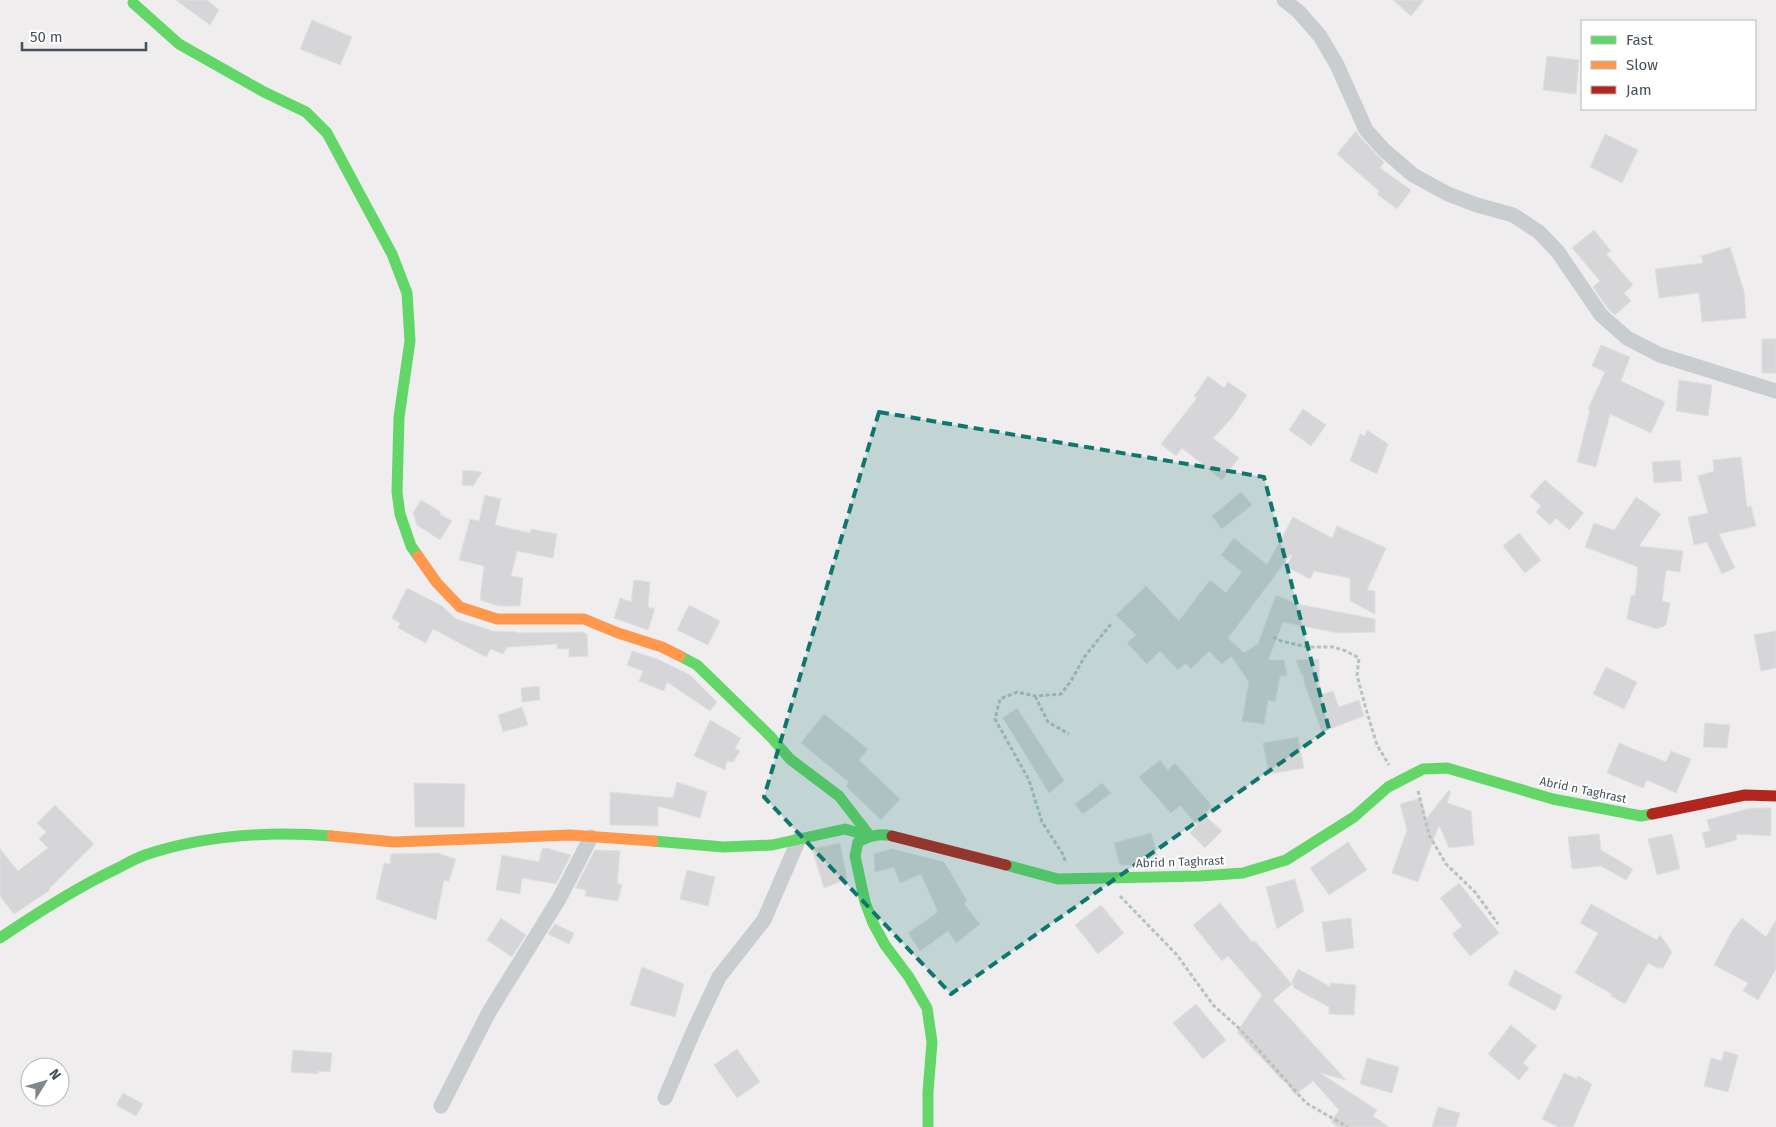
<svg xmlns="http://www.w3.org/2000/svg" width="1776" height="1127" font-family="'Fira Sans',sans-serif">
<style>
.building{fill:#d6d5d8;stroke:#e0dfe1}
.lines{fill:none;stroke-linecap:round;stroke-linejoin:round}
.path{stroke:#b6c3be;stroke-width:3;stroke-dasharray:4 2.5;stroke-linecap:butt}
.street{stroke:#cacdcf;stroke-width:15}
.fast{stroke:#63d668;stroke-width:11}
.slow{stroke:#ff974d;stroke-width:11}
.jam{stroke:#b3261e;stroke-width:11}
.marked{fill:#0f766e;fill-opacity:0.2;stroke:#0f766e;stroke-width:4;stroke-dasharray:10 6;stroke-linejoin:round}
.labels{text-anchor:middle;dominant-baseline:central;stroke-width:4;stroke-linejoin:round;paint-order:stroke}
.street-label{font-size:12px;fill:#45515a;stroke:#fff}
</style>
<rect width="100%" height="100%" fill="#efedee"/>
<path class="building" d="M 176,0 L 207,0 L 219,10 L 210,25 Z
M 1393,0 L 1424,0 L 1411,16 Z
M 312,20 L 352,37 L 340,65 L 300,49 Z
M 1547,56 L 1579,60 L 1576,94 L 1543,90 Z
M 1356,131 L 1359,136 L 1384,162 L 1380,168 L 1411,190 L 1397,209 L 1377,194 L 1379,191 L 1337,154 Z
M 1605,134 L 1638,150 L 1622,183 L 1590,167 Z
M 1594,230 L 1611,251 L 1606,254 L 1633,285 L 1624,293 L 1631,301 L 1615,315 L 1608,309 L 1593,287 L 1600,281 L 1572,248 Z
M 1730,247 L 1744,291 L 1746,318 L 1702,322 L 1699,293 L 1659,298 L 1655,269 L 1703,263 L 1701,256 Z
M 1762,339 L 1776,339 L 1776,373 L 1762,373 Z
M 1601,345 L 1630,357 L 1621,381 L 1665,402 L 1651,433 L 1610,414 L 1596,467 L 1577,462 L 1590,410 L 1588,409 L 1605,372 L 1592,366 Z
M 1208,376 L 1224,388 L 1228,382 L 1247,395 L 1231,419 L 1213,438 L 1239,458 L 1222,480 L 1182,448 L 1176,456 L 1161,444 L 1197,398 L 1194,396 Z
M 1679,380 L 1712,385 L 1708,416 L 1676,411 Z
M 1303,409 L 1326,425 L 1311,446 L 1289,430 Z
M 1367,430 L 1388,444 L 1377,474 L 1350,461 L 1360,434 L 1365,436 Z
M 1741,457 L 1747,507 L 1751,506 L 1756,526 L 1719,534 L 1735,568 L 1722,574 L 1707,542 L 1694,545 L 1688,517 L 1708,513 L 1698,476 L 1714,471 L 1713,460 Z
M 1680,460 L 1682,481 L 1654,483 L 1652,462 Z
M 463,470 L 482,472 L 473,486 L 462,485 Z
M 1545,480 L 1584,513 L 1569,530 L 1556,518 L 1550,525 L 1536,512 L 1541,506 L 1530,496 Z
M 1241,492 L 1252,505 L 1222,529 L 1212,516 Z
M 485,495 L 501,499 L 495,525 L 530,533 L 531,529 L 557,534 L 553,558 L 517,551 L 511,576 L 523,578 L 520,606 L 499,606 L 480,600 L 484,566 L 459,560 L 470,519 L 479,521 Z
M 1636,497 L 1661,514 L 1639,546 L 1683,551 L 1680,572 L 1666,570 L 1662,601 L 1670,603 L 1666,625 L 1657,629 L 1627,619 L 1631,595 L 1635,596 L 1638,567 L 1585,547 L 1594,523 L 1614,530 Z
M 421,500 L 441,512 L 439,514 L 452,521 L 440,540 L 417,525 L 413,513 Z
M 1293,517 L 1332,538 L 1337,526 L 1386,548 L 1367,590 L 1375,591 L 1375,614 L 1350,601 L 1350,578 L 1314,571 L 1310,579 L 1287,567 L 1292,555 L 1291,554 L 1228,638 L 1244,653 L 1258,644 L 1276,595 L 1297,604 L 1375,619 L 1375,632 L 1338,633 L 1283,622 L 1268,660 L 1284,660 L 1287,676 L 1280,676 L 1275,702 L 1268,700 L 1264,724 L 1242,721 L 1249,682 L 1231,656 L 1222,664 L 1209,651 L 1191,669 L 1186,663 L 1178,670 L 1160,651 L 1147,664 L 1127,643 L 1136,635 L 1116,615 L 1146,586 L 1179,621 L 1210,580 L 1226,593 L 1242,572 L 1221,555 L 1234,538 L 1267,565 Z
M 1519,533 L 1541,560 L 1525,573 L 1503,546 Z
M 634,580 L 650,582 L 648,607 L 655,609 L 648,630 L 614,618 L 620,598 L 631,602 Z
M 407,588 L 442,606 L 456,619 L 493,631 L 517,632 L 517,633 L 582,632 L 587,634 L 588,656 L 569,657 L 569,649 L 557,649 L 557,644 L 507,647 L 503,654 L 491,649 L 486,657 L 433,629 L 426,643 L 398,628 L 400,623 L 392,618 Z
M 689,605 L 720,621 L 708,645 L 677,630 Z
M 1776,631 L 1776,668 L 1761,671 L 1754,635 Z
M 632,651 L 657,659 L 690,675 L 717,702 L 710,711 L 667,682 L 664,691 L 639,681 L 643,671 L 627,665 Z
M 1319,659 L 1320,695 L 1333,691 L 1339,707 L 1359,700 L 1364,716 L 1322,732 L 1304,682 L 1304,675 L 1302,676 L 1296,660 Z
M 1606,667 L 1637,682 L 1624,709 L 1593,694 Z
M 539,686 L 540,700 L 522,702 L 521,688 Z
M 522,707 L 528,725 L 503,732 L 498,715 Z
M 1017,708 L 1064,781 L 1049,793 L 1003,718 Z
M 824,714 L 868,749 L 859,760 L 900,799 L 881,820 L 846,786 L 849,782 L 801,743 Z
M 710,720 L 741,738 L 735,748 L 740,751 L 733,762 L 727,761 L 725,770 L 694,756 Z
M 1705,723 L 1730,725 L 1727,748 L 1703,747 Z
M 1298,737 L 1304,768 L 1269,774 L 1263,743 Z
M 1619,743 L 1666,762 L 1671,751 L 1691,759 L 1676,793 L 1647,780 L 1643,788 L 1607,773 Z
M 1160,760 L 1168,770 L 1175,763 L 1212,806 L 1203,814 L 1222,831 L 1205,848 L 1190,833 L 1197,825 L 1180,805 L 1171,813 L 1139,777 Z
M 677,782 L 707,792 L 700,818 L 658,806 L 658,826 L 610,825 L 610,792 L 673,798 Z
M 414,783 L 465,784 L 464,827 L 415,827 Z
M 1102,783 L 1111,793 L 1083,814 L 1075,804 Z
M 1449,790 L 1451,792 L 1447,803 L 1471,811 L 1474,845 L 1449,848 L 1439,825 L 1418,882 L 1392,873 L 1407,830 L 1400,804 L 1421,798 L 1426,819 Z
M 55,805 L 94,844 L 49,889 L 50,890 L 14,914 L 0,896 L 0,849 L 18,871 L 48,848 L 39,839 L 46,832 L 37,823 Z
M 1751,808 L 1771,808 L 1771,836 L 1736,834 L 1737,840 L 1706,848 L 1702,833 L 1710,831 L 1707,820 Z
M 1151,833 L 1159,861 L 1148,865 L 1120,865 L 1114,843 Z
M 1599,834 L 1601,850 L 1633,869 L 1626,880 L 1601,866 L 1572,869 L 1568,837 Z
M 1672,834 L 1680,869 L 1657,875 L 1648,839 Z
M 1348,842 L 1367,870 L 1329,895 L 1310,868 Z
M 840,843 L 847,879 L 824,888 L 812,849 Z
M 547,848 L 571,855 L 556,884 L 522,878 L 520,894 L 496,890 L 502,855 L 539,862 L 542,849 Z
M 892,849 L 944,862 L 967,901 L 964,904 L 980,924 L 956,943 L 948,931 L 920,951 L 908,933 L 938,912 L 921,874 L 900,883 L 894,867 L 875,872 L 874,854 Z
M 595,850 L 620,851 L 617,884 L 622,884 L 618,901 L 585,896 L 586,890 L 575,888 Z
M 437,853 L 456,859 L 449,881 L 444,880 L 436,920 L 376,899 L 384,863 L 390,864 L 391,854 Z
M 687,870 L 715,877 L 708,906 L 680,899 Z
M 1295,879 L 1304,911 L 1277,929 L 1266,887 Z
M 1459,883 L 1499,933 L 1470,956 L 1452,934 L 1462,926 L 1440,898 Z
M 1220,903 L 1252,942 L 1254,940 L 1292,984 L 1273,1000 L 1346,1080 L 1320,1073 L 1377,1110 L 1373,1116 L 1389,1127 L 1338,1127 L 1331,1122 L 1339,1110 L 1313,1081 L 1295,1095 L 1284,1079 L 1283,1081 L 1237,1032 L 1262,995 L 1228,956 L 1222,961 L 1193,925 Z
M 1591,904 L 1657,940 L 1660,935 L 1672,952 L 1663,968 L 1658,968 L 1648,963 L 1625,1004 L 1611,996 L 1612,994 L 1575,973 L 1598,933 L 1580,923 Z
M 1101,905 L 1124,933 L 1098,954 L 1075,925 Z
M 501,918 L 526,935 L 512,957 L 487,940 Z
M 1351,918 L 1354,948 L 1326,952 L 1322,922 Z
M 1742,918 L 1766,937 L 1776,920 L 1776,969 L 1758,1000 L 1743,991 L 1748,983 L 1714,965 L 1732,931 Z
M 555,924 L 574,933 L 569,944 L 548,934 Z
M 642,967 L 684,984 L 675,1017 L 630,1005 Z
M 1298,969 L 1331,987 L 1330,983 L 1356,985 L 1354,1015 L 1329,1014 L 1329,1007 L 1294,988 L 1292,981 Z
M 1515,970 L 1562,996 L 1555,1011 L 1508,985 Z
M 1196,1004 L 1226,1040 L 1203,1059 L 1173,1023 Z
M 1511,1025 L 1537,1046 L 1523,1063 L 1529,1068 L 1519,1080 L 1488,1054 Z
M 737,1049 L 760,1082 L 737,1098 L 714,1065 Z
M 293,1050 L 332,1053 L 330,1072 L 318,1071 L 318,1074 L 291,1072 Z
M 1724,1051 L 1738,1055 L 1728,1092 L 1704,1086 L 1711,1058 L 1722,1061 Z
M 1367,1058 L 1399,1067 L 1392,1093 L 1360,1084 Z
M 1564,1073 L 1577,1079 L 1578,1076 L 1592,1084 L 1573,1127 L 1558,1127 L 1542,1119 Z
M 123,1093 L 143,1104 L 136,1116 L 116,1105 Z
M 1438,1107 L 1460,1113 L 1456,1127 L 1432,1127 Z"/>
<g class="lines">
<path class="path" d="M 1273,637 L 1281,641 L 1307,647 L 1333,647 L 1346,651 L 1359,658 L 1357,675 L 1366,709 L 1377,745 L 1389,765
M 1035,696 L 1048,722 L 1069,734
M 1418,791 L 1429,835 L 1446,864 L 1475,892 L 1498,924
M 1065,861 L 1064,856 L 1042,822 L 1029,780 L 995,719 L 1000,699 L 1017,692 L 1035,696 L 1061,694 L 1071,681 L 1085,656 L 1111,624
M 1120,896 L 1177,955 L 1213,1005 L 1240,1029 L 1306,1103 L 1348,1127"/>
<path class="street" d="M 1284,0 L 1299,12 L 1320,36 L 1337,65 L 1366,130 L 1384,150 L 1413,175 L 1448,194 L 1477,205 L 1513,215 L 1539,232 L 1558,252 L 1601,315 L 1627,338 L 1660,355 L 1776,391
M 665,1098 L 694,1030 L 719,977 L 764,920 L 799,839
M 441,1106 L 489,1012 L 559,899 L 591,837"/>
<path class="fast" d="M 133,3 L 179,44 L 264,92 L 306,112 L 327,133 L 392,254 L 407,293 L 410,341 L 399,417 L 397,492 L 400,514 L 411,546 L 418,556
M 680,656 L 697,665 L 771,737 L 790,759 L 839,796 L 870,836
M 892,836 C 879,833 870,836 858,842 L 855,856 L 865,902 L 873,923 L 885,945 L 909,977 L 927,1008 L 932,1042 L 928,1092 L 928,1127
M 653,841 L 724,847 L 772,845 L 845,829 L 870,836
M 1006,865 L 1058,879 L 1200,876 L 1243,873 L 1286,860 L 1354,817 L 1388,787 L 1423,769 L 1447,768 L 1553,799 L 1641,816 L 1652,814
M 0,938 C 37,913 74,889 114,870 C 124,865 134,859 145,855 C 205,835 269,831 332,836"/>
<path class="slow" d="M 418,556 L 437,583 L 460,607 L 497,619 L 584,619 L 618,633 L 662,647 L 680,656
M 332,836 L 394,842 L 570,835 L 653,841"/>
<path class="jam" d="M 1652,814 L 1745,795 L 1776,796
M 892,836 L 1006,865"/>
</g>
<path class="marked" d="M 879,412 L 1264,477 L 1329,729 L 951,994 L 764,797 Z"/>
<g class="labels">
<g class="street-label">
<text transform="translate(1583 790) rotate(12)">Abrid n Taghrast</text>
<text transform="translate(1180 862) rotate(-2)">Abrid n Taghrast</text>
</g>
</g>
<rect x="1581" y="20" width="175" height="90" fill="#ffffff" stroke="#b5b9bd"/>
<rect x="1591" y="36" width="25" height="8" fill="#63d668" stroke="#b5b9bd"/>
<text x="1626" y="45" font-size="15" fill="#45515a">Fast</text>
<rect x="1591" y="61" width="25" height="8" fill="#ff974d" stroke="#b5b9bd"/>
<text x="1626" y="70" font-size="15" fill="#45515a">Slow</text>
<rect x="1591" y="86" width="25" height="8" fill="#b3261e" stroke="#b5b9bd"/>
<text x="1626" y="95" font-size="15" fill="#45515a">Jam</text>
<g transform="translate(45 1082) rotate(53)"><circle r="24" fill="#ffffff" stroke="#b5b9bd"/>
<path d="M0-4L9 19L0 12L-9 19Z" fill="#80888e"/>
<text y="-8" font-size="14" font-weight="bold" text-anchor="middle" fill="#45515a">N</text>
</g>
<path d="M22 42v8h124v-8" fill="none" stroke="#45515a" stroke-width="2.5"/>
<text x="30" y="42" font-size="15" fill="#45515a" stroke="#ffffff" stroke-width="4" paint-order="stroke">50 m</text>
</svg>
